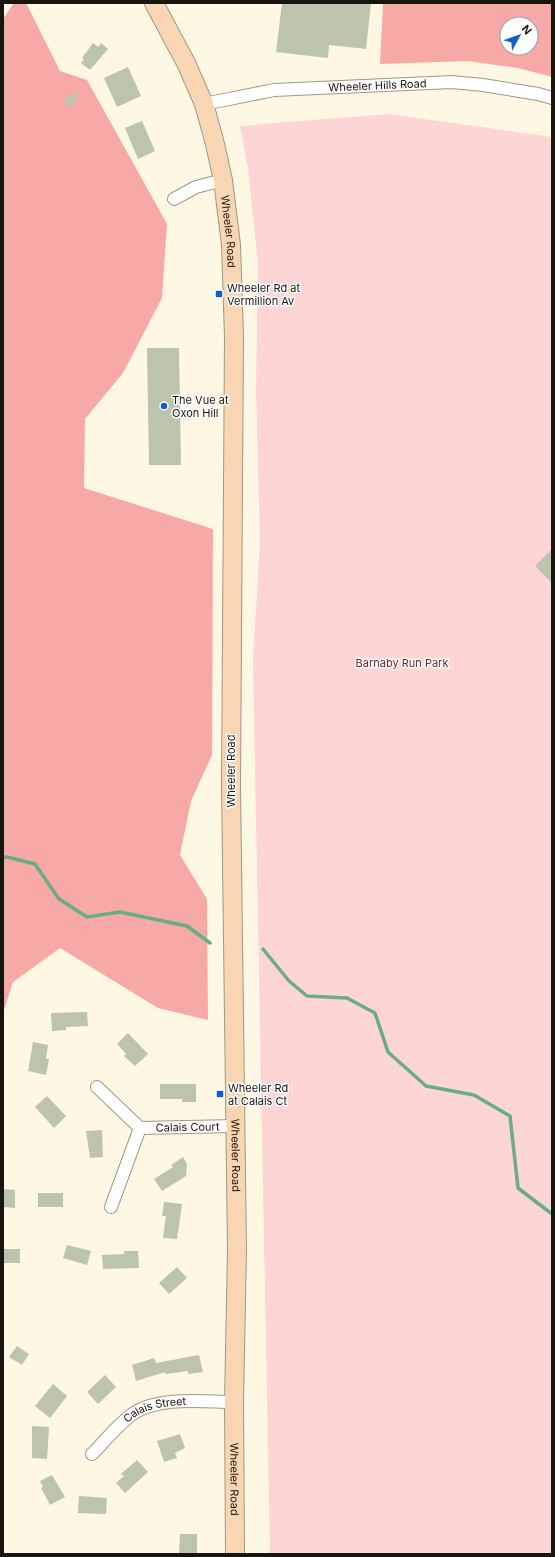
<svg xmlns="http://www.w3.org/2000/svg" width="555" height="1557" font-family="Inter,sans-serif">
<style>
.green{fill:#fdd5d4}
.forest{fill:#f7a9a8;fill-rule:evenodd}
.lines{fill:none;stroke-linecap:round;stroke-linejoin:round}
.stream{stroke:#69ad84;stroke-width:3.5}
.building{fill:#bcc4ad}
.street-casing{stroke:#a19883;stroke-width:14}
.secondary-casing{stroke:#a19883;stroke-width:20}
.street{stroke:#fff;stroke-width:12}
.secondary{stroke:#f9d6b3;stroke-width:18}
.poi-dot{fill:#105ec8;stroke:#fff;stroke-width:1.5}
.labels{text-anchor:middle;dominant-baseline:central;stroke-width:3;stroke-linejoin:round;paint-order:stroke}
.street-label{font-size:11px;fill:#18150d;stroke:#fff}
.poi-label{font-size:11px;fill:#18150d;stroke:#fff;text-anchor:start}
.park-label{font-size:11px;fill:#7a222a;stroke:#fff}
</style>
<rect width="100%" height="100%" fill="#fef7e4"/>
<path class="green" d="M 388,114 L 552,137 L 552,1554 L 270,1554 L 253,660 L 260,542 L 256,388 L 258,264 L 248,168 L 240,126 Z"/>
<path class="forest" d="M 14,3 L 26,3 L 60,71 L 87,80 L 167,224 L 162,298 L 123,373 L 85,419 L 84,488 L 213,529 L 212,755 L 191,801 L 180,855 L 207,899 L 208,1020 L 158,1008 L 60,948 L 13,982 L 3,1013 L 3,19 Z
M 383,3 L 552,3 L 552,77 L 518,68 L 468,61 L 380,64 ZM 507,24 L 531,24 L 531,48 L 507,48 Z"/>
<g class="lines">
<path class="stream" d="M 3,858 L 7,857 L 35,864 L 59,899 L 87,917 L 120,912 L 187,926 L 210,943
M 263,949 L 289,981 L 307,996 L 347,998 L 375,1013 L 388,1052 L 426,1086 L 474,1095 L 510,1116 L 518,1188 L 552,1214"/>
</g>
<path class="building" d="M 282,3 L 371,3 L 366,49 L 329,45 L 328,58 L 276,52 Z
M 93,43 L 98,47 L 101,43 L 108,49 L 90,70 L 81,63 L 84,59 L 82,58 Z
M 128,67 L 141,96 L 117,107 L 104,78 Z
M 74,92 L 79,96 L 70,107 L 63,101 Z
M 142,121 L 155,151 L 138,159 L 125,128 Z
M 147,348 L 179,348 L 181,465 L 149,465 Z
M 552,549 L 552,583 L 535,566 Z
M 87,1012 L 88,1026 L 66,1027 L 66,1030 L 52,1031 L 51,1013 Z
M 128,1033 L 148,1054 L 135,1066 L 124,1056 L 126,1054 L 117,1044 Z
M 33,1042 L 48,1045 L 46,1059 L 49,1059 L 46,1075 L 28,1071 Z
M 160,1084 L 196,1084 L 196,1102 L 182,1102 L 182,1099 L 160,1099 Z
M 47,1096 L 66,1116 L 54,1128 L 35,1107 Z
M 102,1130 L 103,1157 L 90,1158 L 86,1131 Z
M 183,1157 L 187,1164 L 186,1176 L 162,1191 L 154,1179 L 173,1167 L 171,1165 Z
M 3,1189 L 15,1190 L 15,1208 L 3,1207 Z
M 38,1193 L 63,1193 L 63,1207 L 38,1207 Z
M 164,1202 L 182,1204 L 177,1239 L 163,1238 L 166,1216 L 162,1216 Z
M 67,1245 L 91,1251 L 87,1265 L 63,1258 Z
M 3,1249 L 20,1249 L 20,1263 L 3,1263 Z
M 124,1251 L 138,1251 L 139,1268 L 103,1269 L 102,1255 L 124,1254 Z
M 177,1267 L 187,1278 L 169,1294 L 159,1283 Z
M 17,1346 L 29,1354 L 22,1365 L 9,1357 Z
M 199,1355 L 203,1372 L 188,1374 L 188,1371 L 174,1373 L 165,1374 L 165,1372 L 136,1381 L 132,1365 L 154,1358 L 156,1363 Z
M 105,1375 L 116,1387 L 98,1404 L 87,1392 Z
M 53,1384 L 67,1396 L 50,1418 L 35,1406 Z
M 32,1426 L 49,1427 L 47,1459 L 32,1458 Z
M 180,1434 L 185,1448 L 175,1453 L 177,1458 L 164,1462 L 157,1441 Z
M 137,1460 L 148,1472 L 125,1493 L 116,1483 L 124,1476 L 121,1474 Z
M 52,1475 L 65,1497 L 50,1505 L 41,1488 L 43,1487 L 40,1481 Z
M 79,1496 L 107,1498 L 106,1514 L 78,1513 Z
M 180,1534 L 197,1534 L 197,1554 L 179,1554 Z"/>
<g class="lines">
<g class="street-casing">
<g id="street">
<path id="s1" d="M 204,104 L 274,90 L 452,82 L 483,85 L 538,94 L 552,98"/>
<path d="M 174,199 L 196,187 L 223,180"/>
<path id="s2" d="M 97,1087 L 140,1128 L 235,1126"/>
<path d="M 111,1207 L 140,1128"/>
<path id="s3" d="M 92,1454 C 105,1441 118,1424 134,1413 C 160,1396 204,1402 234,1402"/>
</g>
</g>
<g class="secondary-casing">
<g id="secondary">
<path id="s4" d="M 154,3 L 186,63 L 204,104 L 214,140 L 223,180 L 231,245 L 234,336 L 231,785 L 237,1250 L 234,1402 L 235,1554"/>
</g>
</g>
<use href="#street" class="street"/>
<use href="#secondary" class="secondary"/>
</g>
<g class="poi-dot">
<rect x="215" y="290" width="8" height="8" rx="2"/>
<circle cx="164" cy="406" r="4"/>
<rect x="216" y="1090" width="8" height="8" rx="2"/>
</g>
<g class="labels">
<g class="street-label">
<text stroke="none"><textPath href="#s1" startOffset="175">Wheeler Hills Road</textPath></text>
<text stroke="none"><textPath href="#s4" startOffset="243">Wheeler Road</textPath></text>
<text transform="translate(231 771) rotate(-90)">Wheeler Road</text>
<text stroke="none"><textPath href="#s2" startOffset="107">Calais Court</textPath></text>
<text stroke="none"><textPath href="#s4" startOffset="1167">Wheeler Road</textPath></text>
<text stroke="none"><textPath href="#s3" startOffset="80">Calais Street</textPath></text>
<text stroke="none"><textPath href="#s4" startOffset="1491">Wheeler Road</textPath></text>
</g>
<g class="poi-label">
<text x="227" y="288">Wheeler Rd at<tspan x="227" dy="13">Vermillion Av</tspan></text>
<text x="172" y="400">The Vue at<tspan x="172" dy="13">Oxon Hill</tspan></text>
<text x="228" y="1088">Wheeler Rd<tspan x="228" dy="13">at Calais Ct</tspan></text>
</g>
<g class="park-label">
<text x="402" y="663">Barnaby Run Park</text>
</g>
</g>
<rect width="555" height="1557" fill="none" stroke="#18150d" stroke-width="8"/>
<g transform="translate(519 36) rotate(50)"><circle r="19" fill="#ffffff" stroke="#a3a19e"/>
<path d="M0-3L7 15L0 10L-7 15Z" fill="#105ec8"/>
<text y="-6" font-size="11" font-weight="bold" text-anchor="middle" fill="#18150d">N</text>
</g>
</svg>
